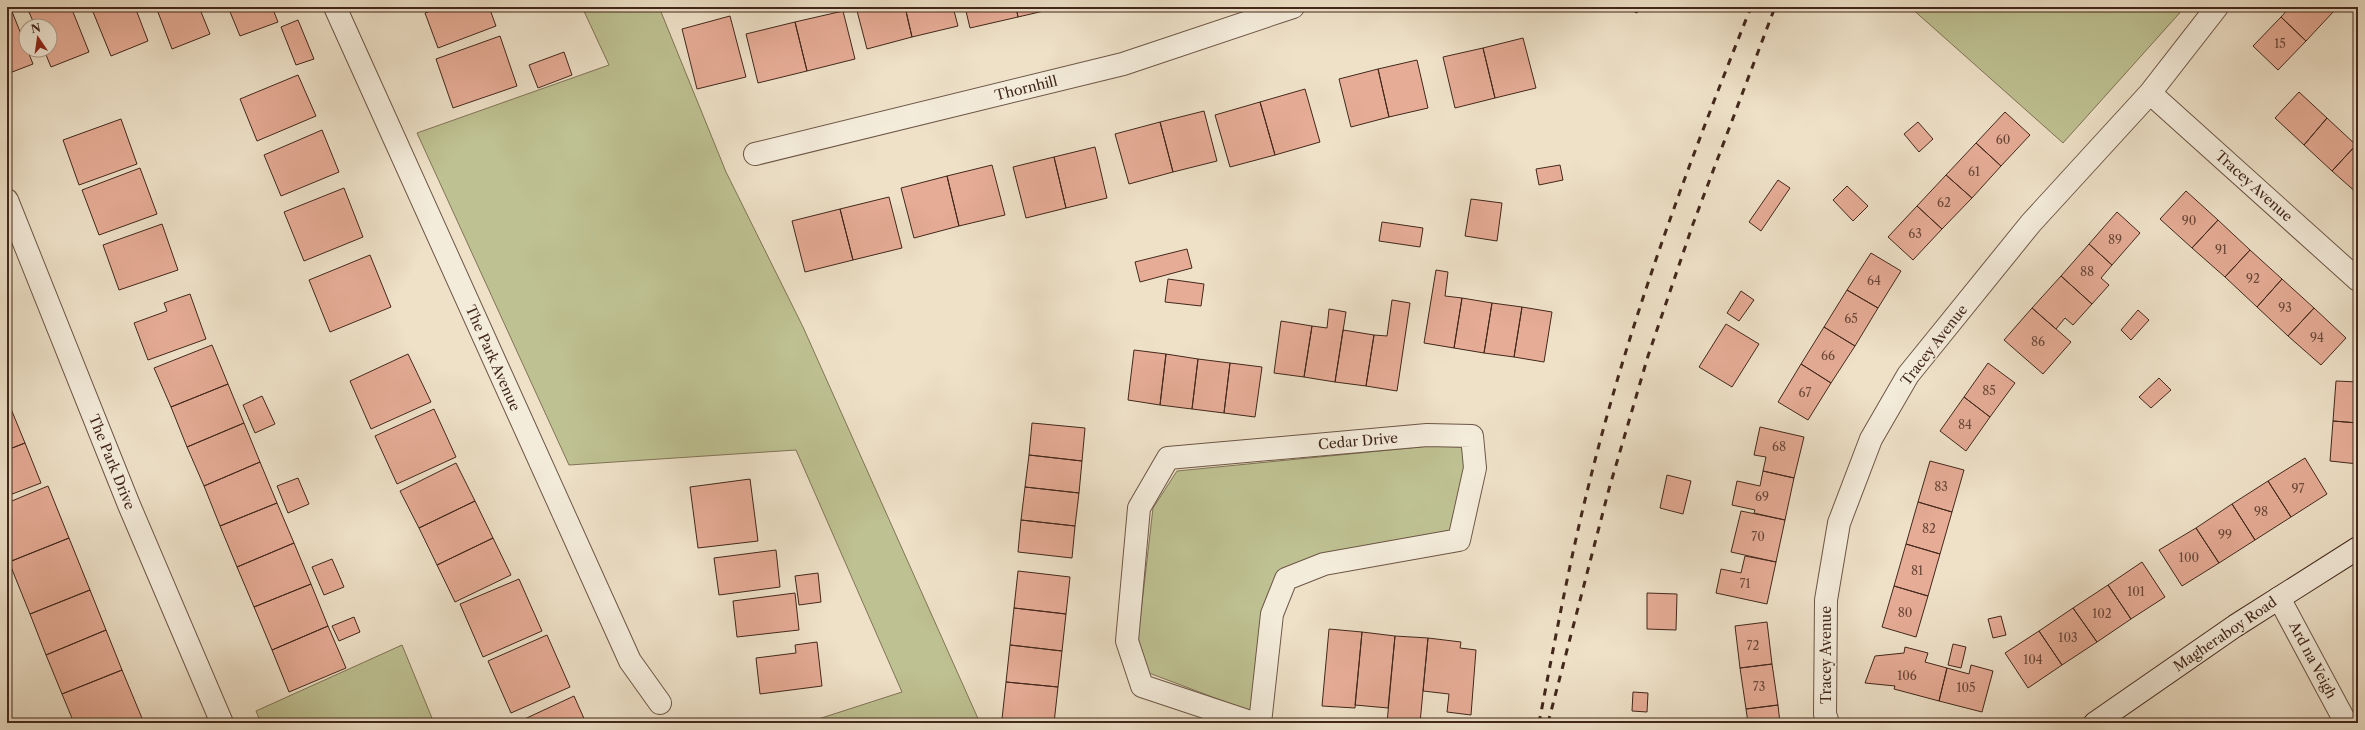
<svg xmlns="http://www.w3.org/2000/svg" width="2365" height="730" font-family="'Libre Caslon Text',serif">
<style>
.green{fill:#bec192;stroke:#807456}
.building{fill:#e6ac96;stroke:#42271b}
.lines{fill:none;stroke-linecap:round;stroke-linejoin:round}
.street-casing{stroke:#6d5646;stroke-width:24}
.secondary-casing{stroke:#42271b;stroke-width:24}
.street{stroke:#f4ecdb;stroke-width:22}
.secondary{stroke:#f4ecdb;stroke-width:22}
.rail{stroke:#42271b;stroke-width:3;stroke-dasharray:7 7;stroke-linecap:butt}
.labels{text-anchor:middle;dominant-baseline:central;stroke-width:3;stroke-linejoin:round;paint-order:stroke}
.number-label{font-size:12px;fill:#6b483a}
.street-label{font-size:14px;fill:#42271b;stroke:#f4ecdb}
</style>
<rect width="100%" height="100%" fill="#eee1c8"/>
<filter id="stains"><feTurbulence type="fractalNoise" baseFrequency=".005" numOctaves="4"/><feColorMatrix values="0 0 0 0 .2 0 0 0 0 .09 0 0 0 0 .02 0 0 0 .5 -.17"/></filter>
<radialGradient id="worn" r=".72"><stop offset=".6" stop-color="#630" stop-opacity="0"/><stop offset="1" stop-color="#630" stop-opacity=".3"/></radialGradient>
<path class="green" d="M 582,7 L 659,7 L 726,172 L 803,327 L 980,723 L 806,723 L 902,692 L 796,450 L 569,465 L 417,133 L 609,65 Z
M 1910,7 L 2185,7 L 2063,143 Z
M 1430,446 L 1462,447 L 1466,473 L 1449,535 L 1276,576 L 1261,614 L 1252,712 L 1149,673 L 1138,638 L 1153,508 L 1177,471 Z
M 402,645 L 434,723 L 261,723 L 256,711 Z"/>
<path class="building" d="M 42,7 L 71,7 L 89,52 L 51,67 L 44,50 L 50,50 L 50,26 L 35,26 L 29,12 Z
M 91,7 L 135,7 L 148,41 L 111,56 Z
M 156,7 L 199,7 L 210,34 L 172,49 Z
M 228,7 L 272,7 L 278,22 L 240,36 Z
M 441,7 L 489,7 L 496,26 L 438,48 L 425,13 Z
M 856,7 L 905,7 L 912,37 L 867,49 Z
M 905,7 L 953,7 L 958,26 L 912,37 Z
M 965,7 L 1016,7 L 1018,17 L 970,28 Z
M 1016,7 L 1061,7 L 1018,17 Z
M 1623,7 L 1640,7 L 1637,13 Z
M 2290,7 L 2329,7 L 2334,11 L 2306,41 L 2281,17 Z
M 11,9 L 33,64 L 7,74 L 7,10 Z
M 843,11 L 855,59 L 807,71 L 795,22 Z
M 730,16 L 746,77 L 697,89 L 682,29 Z
M 2281,17 L 2306,41 L 2278,70 L 2253,46 Z
M 298,20 L 314,59 L 296,65 L 281,27 Z
M 795,22 L 807,71 L 758,83 L 746,34 Z
M 500,36 L 517,86 L 453,108 L 436,59 Z
M 1523,38 L 1536,88 L 1495,98 L 1483,48 Z
M 1483,48 L 1495,98 L 1455,108 L 1443,57 Z
M 564,52 L 572,75 L 538,88 L 529,65 Z
M 1417,60 L 1428,108 L 1389,117 L 1378,69 Z
M 1378,69 L 1389,117 L 1351,127 L 1339,79 Z
M 298,75 L 316,116 L 257,141 L 240,99 Z
M 1305,89 L 1320,142 L 1275,155 L 1260,102 Z
M 2299,92 L 2327,118 L 2304,145 L 2275,118 Z
M 1260,102 L 1275,155 L 1230,167 L 1215,115 Z
M 1204,111 L 1217,161 L 1173,172 L 1160,122 Z
M 2005,112 L 2030,135 L 2001,166 L 1976,143 Z
M 2327,118 L 2356,145 L 2332,171 L 2304,145 Z
M 121,119 L 137,164 L 79,185 L 63,140 Z
M 1160,122 L 1173,172 L 1129,184 L 1115,134 Z
M 1918,122 L 1933,139 L 1919,152 L 1904,134 Z
M 322,130 L 339,172 L 281,196 L 264,155 Z
M 1976,143 L 2001,166 L 1972,198 L 1946,175 Z
M 2356,145 L 2358,146 L 2358,194 L 2332,171 Z
M 1095,147 L 1107,198 L 1066,208 L 1054,157 Z
M 1054,157 L 1066,208 L 1026,218 L 1013,167 Z
M 992,165 L 1005,215 L 959,226 L 947,176 Z
M 1560,165 L 1563,180 L 1539,185 L 1536,169 Z
M 140,168 L 157,214 L 99,235 L 82,190 Z
M 1946,175 L 1972,198 L 1942,229 L 1917,206 Z
M 947,176 L 959,226 L 914,238 L 901,188 Z
M 1778,180 L 1790,188 L 1761,231 L 1749,222 Z
M 1847,186 L 1868,206 L 1853,221 L 1833,200 Z
M 344,188 L 363,237 L 304,261 L 284,212 Z
M 2186,191 L 2218,220 L 2192,248 L 2160,219 Z
M 889,197 L 902,248 L 853,260 L 840,209 Z
M 1471,199 L 1502,203 L 1497,241 L 1465,236 Z
M 1917,206 L 1942,229 L 1913,260 L 1888,237 Z
M 840,209 L 853,260 L 805,272 L 792,221 Z
M 2117,212 L 2140,233 L 2112,265 L 2089,244 Z
M 2218,220 L 2250,250 L 2225,277 L 2192,248 Z
M 1382,222 L 1423,228 L 1420,247 L 1379,241 Z
M 162,224 L 178,270 L 119,290 L 103,245 Z
M 2089,244 L 2112,265 L 2101,278 L 2109,285 L 2092,304 L 2061,276 Z
M 1187,249 L 1192,268 L 1140,282 L 1135,262 Z
M 2250,250 L 2282,279 L 2257,307 L 2225,277 Z
M 1871,253 L 1901,271 L 1878,308 L 1847,290 Z
M 370,255 L 391,307 L 330,332 L 309,280 Z
M 1436,270 L 1448,272 L 1445,296 L 1462,298 L 1454,348 L 1424,343 Z
M 2061,276 L 2092,304 L 2073,325 L 2065,318 L 2056,329 L 2032,308 Z
M 1168,279 L 1204,284 L 1201,306 L 1165,302 Z
M 2282,279 L 2314,308 L 2288,336 L 2257,307 Z
M 1847,290 L 1878,308 L 1855,346 L 1824,327 Z
M 1741,291 L 1754,300 L 1739,321 L 1727,313 Z
M 190,294 L 206,339 L 148,360 L 134,323 L 167,311 L 164,303 Z
M 1462,298 L 1492,303 L 1484,353 L 1454,348 Z
M 1392,300 L 1410,303 L 1397,391 L 1366,386 L 1374,335 L 1387,336 Z
M 1492,303 L 1522,307 L 1514,357 L 1484,353 Z
M 1522,307 L 1552,312 L 1544,362 L 1514,357 Z
M 2032,308 L 2071,342 L 2043,374 L 2004,340 Z
M 2314,308 L 2346,338 L 2321,365 L 2288,336 Z
M 1329,309 L 1346,312 L 1335,382 L 1304,377 L 1312,326 L 1327,328 Z
M 2138,310 L 2149,320 L 2131,340 L 2121,330 Z
M 1281,321 L 1312,326 L 1304,377 L 1274,373 Z
M 1726,324 L 1759,344 L 1732,387 L 1699,367 Z
M 1824,327 L 1855,346 L 1831,383 L 1801,364 Z
M 1343,330 L 1374,335 L 1366,386 L 1335,382 Z
M 212,345 L 228,384 L 171,407 L 154,368 Z
M 1134,350 L 1166,354 L 1160,405 L 1128,400 Z
M 408,354 L 431,402 L 371,429 L 350,381 Z
M 1166,354 L 1198,359 L 1192,409 L 1160,405 Z
M 1198,359 L 1230,363 L 1224,413 L 1192,409 Z
M 1230,363 L 1262,367 L 1255,417 L 1224,413 Z
M 1988,363 L 2015,383 L 1990,417 L 1964,397 Z
M 1801,364 L 1831,383 L 1808,420 L 1778,402 Z
M 2159,378 L 2171,390 L 2151,408 L 2139,397 Z
M 2336,381 L 2358,382 L 2358,423 L 2333,421 Z
M 228,384 L 244,423 L 187,447 L 171,407 Z
M 262,396 L 275,424 L 255,433 L 243,405 Z
M 1964,397 L 1990,417 L 1966,451 L 1940,431 Z
M 9,404 L 25,443 L 7,450 L 7,405 Z
M 434,409 L 456,457 L 397,484 L 375,436 Z
M 2333,421 L 2358,423 L 2358,464 L 2330,461 Z
M 244,423 L 260,462 L 204,486 L 187,447 Z
M 1032,423 L 1085,428 L 1082,461 L 1029,455 Z
M 1760,427 L 1804,437 L 1794,478 L 1763,471 L 1766,457 L 1754,455 Z
M 25,443 L 41,483 L 7,496 L 7,450 Z
M 1029,455 L 1082,461 L 1079,493 L 1025,487 Z
M 2305,458 L 2327,494 L 2291,517 L 2268,481 Z
M 1930,461 L 1964,470 L 1952,512 L 1918,502 Z
M 260,462 L 277,503 L 220,526 L 204,486 Z
M 456,463 L 475,501 L 419,528 L 400,491 Z
M 1763,471 L 1794,478 L 1785,520 L 1754,513 L 1755,510 L 1732,505 L 1737,481 L 1760,486 Z
M 1667,475 L 1691,481 L 1683,514 L 1660,508 Z
M 298,478 L 309,504 L 288,513 L 277,486 Z
M 750,479 L 758,541 L 698,548 L 690,487 Z
M 2268,481 L 2291,517 L 2255,540 L 2232,504 Z
M 48,486 L 69,538 L 9,562 L 7,558 L 7,503 Z
M 1025,487 L 1079,493 L 1075,526 L 1021,520 Z
M 475,501 L 493,538 L 437,565 L 419,528 Z
M 1918,502 L 1952,512 L 1940,554 L 1906,544 Z
M 277,503 L 294,543 L 237,567 L 220,526 Z
M 2232,504 L 2255,540 L 2219,563 L 2196,528 Z
M 1741,511 L 1785,520 L 1776,562 L 1731,552 Z
M 1021,520 L 1075,526 L 1072,558 L 1018,552 Z
M 2196,528 L 2219,563 L 2182,586 L 2159,550 Z
M 69,538 L 90,590 L 30,614 L 9,562 Z
M 493,538 L 511,575 L 455,602 L 437,565 Z
M 294,543 L 311,584 L 254,607 L 237,567 Z
M 1906,544 L 1940,554 L 1928,596 L 1894,586 Z
M 776,550 L 780,587 L 719,595 L 714,558 Z
M 1745,556 L 1776,562 L 1767,604 L 1716,593 L 1721,569 L 1741,573 Z
M 332,559 L 344,587 L 324,595 L 312,567 Z
M 2142,562 L 2165,597 L 2131,619 L 2108,585 Z
M 1018,571 L 1070,577 L 1066,614 L 1014,608 Z
M 818,573 L 821,602 L 799,605 L 795,576 Z
M 519,579 L 542,631 L 483,657 L 460,604 Z
M 311,584 L 328,626 L 272,650 L 254,607 Z
M 2108,585 L 2131,619 L 2097,642 L 2073,608 Z
M 1894,586 L 1928,596 L 1916,637 L 1882,627 Z
M 90,590 L 106,630 L 46,655 L 30,614 Z
M 795,593 L 799,630 L 737,637 L 733,601 Z
M 1647,593 L 1677,594 L 1676,630 L 1647,629 Z
M 1014,608 L 1066,614 L 1062,651 L 1010,645 Z
M 2073,608 L 2097,642 L 2062,665 L 2039,631 Z
M 2001,616 L 2006,635 L 1993,638 L 1988,619 Z
M 354,617 L 360,632 L 339,641 L 332,626 Z
M 1767,622 L 1772,664 L 1740,668 L 1735,626 Z
M 328,626 L 346,668 L 289,692 L 272,650 Z
M 1329,629 L 1362,632 L 1355,708 L 1322,706 Z
M 106,630 L 122,670 L 62,694 L 46,655 Z
M 2039,631 L 2062,665 L 2028,688 L 2005,653 Z
M 1362,632 L 1395,636 L 1388,708 L 1355,705 Z
M 547,635 L 570,687 L 511,713 L 488,661 Z
M 1395,636 L 1428,638 L 1420,723 L 1387,723 Z
M 1428,638 L 1461,642 L 1460,648 L 1476,650 L 1471,715 L 1447,712 L 1449,694 L 1423,691 Z
M 817,642 L 822,686 L 760,694 L 756,658 L 796,653 L 795,645 Z
M 1953,644 L 1966,647 L 1961,668 L 1948,665 Z
M 1010,645 L 1062,651 L 1058,687 L 1006,682 Z
M 1905,647 L 1928,653 L 1925,662 L 1947,668 L 1939,701 L 1894,689 L 1895,686 L 1865,683 L 1875,656 L 1904,653 Z
M 1772,664 L 1778,705 L 1746,709 L 1740,668 Z
M 1971,665 L 1993,671 L 1982,712 L 1939,701 L 1947,668 L 1969,674 Z
M 122,670 L 144,723 L 74,723 L 62,694 Z
M 1006,682 L 1058,687 L 1054,723 L 1002,719 Z
M 1633,692 L 1648,693 L 1647,712 L 1632,711 Z
M 574,696 L 586,723 L 516,723 Z
M 1778,705 L 1780,723 L 1748,723 L 1746,709 Z"/>
<g class="lines">
<g class="street-casing">
<path id="street" d="M 335,7 L 630,661 L 660,703
M 2217,7 L 2150,93 L 2358,280
M 755,154 L 1123,64 L 1293,7
M 7,200 L 129,505 L 222,723
M 2279,598 L 2346,723
M 1253,723 L 1142,686 L 1127,641 L 1139,508 L 1168,458 L 1427,435 L 1472,436 L 1475,468 L 1459,540 L 1324,564 L 1286,579 L 1272,614 L 1260,723
M 1828,723 L 1825,714 L 1826,600 L 1839,523 L 1871,439 L 1908,375 L 2031,223 L 2150,93"/>
</g>
<g class="secondary-casing">
<path id="secondary" d="M 2095,723 L 2235,626 L 2358,548"/>
</g>
<use href="#street" class="street"/>
<use href="#secondary" class="secondary"/>
<path class="rail" d="M 1539,723 C 1555,640 1570,558 1591,476 C 1631,316 1690,160 1751,7
M 1548,723 L 1609,489 L 1648,356 L 1693,224 L 1775,7"/>
</g>
<g class="labels">
<g class="number-label">
<text x="2280" y="43">15</text>
<text x="2003" y="139">60</text>
<text x="1974" y="171">61</text>
<text x="1944" y="202">62</text>
<text x="2189" y="220">90</text>
<text x="1915" y="233">63</text>
<text x="2115" y="239">89</text>
<text x="2221" y="249">91</text>
<text x="2087" y="271">88</text>
<text x="2253" y="278">92</text>
<text x="1874" y="280">64</text>
<text x="2285" y="307">93</text>
<text x="1851" y="318">65</text>
<text x="2317" y="337">94</text>
<text x="2038" y="341">86</text>
<text x="1828" y="355">66</text>
<text x="1989" y="390">85</text>
<text x="1805" y="392">67</text>
<text x="1965" y="424">84</text>
<text x="1779" y="446">68</text>
<text x="1941" y="486">83</text>
<text x="2298" y="488">97</text>
<text x="1762" y="496">69</text>
<text x="2261" y="511">98</text>
<text x="1929" y="528">82</text>
<text x="2225" y="534">99</text>
<text x="1758" y="536">70</text>
<text x="2189" y="557">100</text>
<text x="1917" y="570">81</text>
<text x="1745" y="583">71</text>
<text x="2136" y="591">101</text>
<text x="1905" y="612">80</text>
<text x="2102" y="613">102</text>
<text x="2068" y="637">103</text>
<text x="1753" y="645">72</text>
<text x="2033" y="659">104</text>
<text x="1907" y="675">106</text>
<text x="1759" y="686">73</text>
<text x="1966" y="687">105</text>
</g>
<g class="street-label">
<text transform="translate(1026 88) rotate(-14)">Thornhill</text>
<text transform="translate(2254 186) rotate(42)">Tracey Avenue</text>
<text transform="translate(1934 345) rotate(-52)">Tracey Avenue</text>
<text transform="translate(493 358) rotate(66)">The Park Avenue</text>
<text transform="translate(1358 441) rotate(-5)">Cedar Drive</text>
<text transform="translate(112 462) rotate(68)">The Park Drive</text>
<text transform="translate(2225 634) rotate(-34)">Magheraboy Road</text>
<text transform="translate(1826 655) rotate(-90)">Tracey Avenue</text>
<text transform="translate(2313 660) rotate(62)">Ard na Veigh</text>
</g>
</g>
<rect width="2365" height="730" fill="none" stroke="#eee1c8" stroke-width="24"/>
<rect x="8" y="8" width="2349" height="714" fill="none" stroke="#42271b" stroke-width="2"/>
<rect x="12" y="12" width="2341" height="706" fill="none" stroke="#42271b"/>
<g transform="translate(38 38) rotate(347)"><circle r="19" fill="#f4ecdb" stroke="#ad9d8e"/>
<path d="M0-3L7 15L0 10L-7 15Z" fill="#8f2418"/>
<text y="-6" font-size="11" font-weight="bold" text-anchor="middle" fill="#42271b">N</text>
</g>
<rect width="100%" height="100%" filter="url(#stains)"/>
<rect width="100%" height="100%" fill="url(#worn)"/>
</svg>
